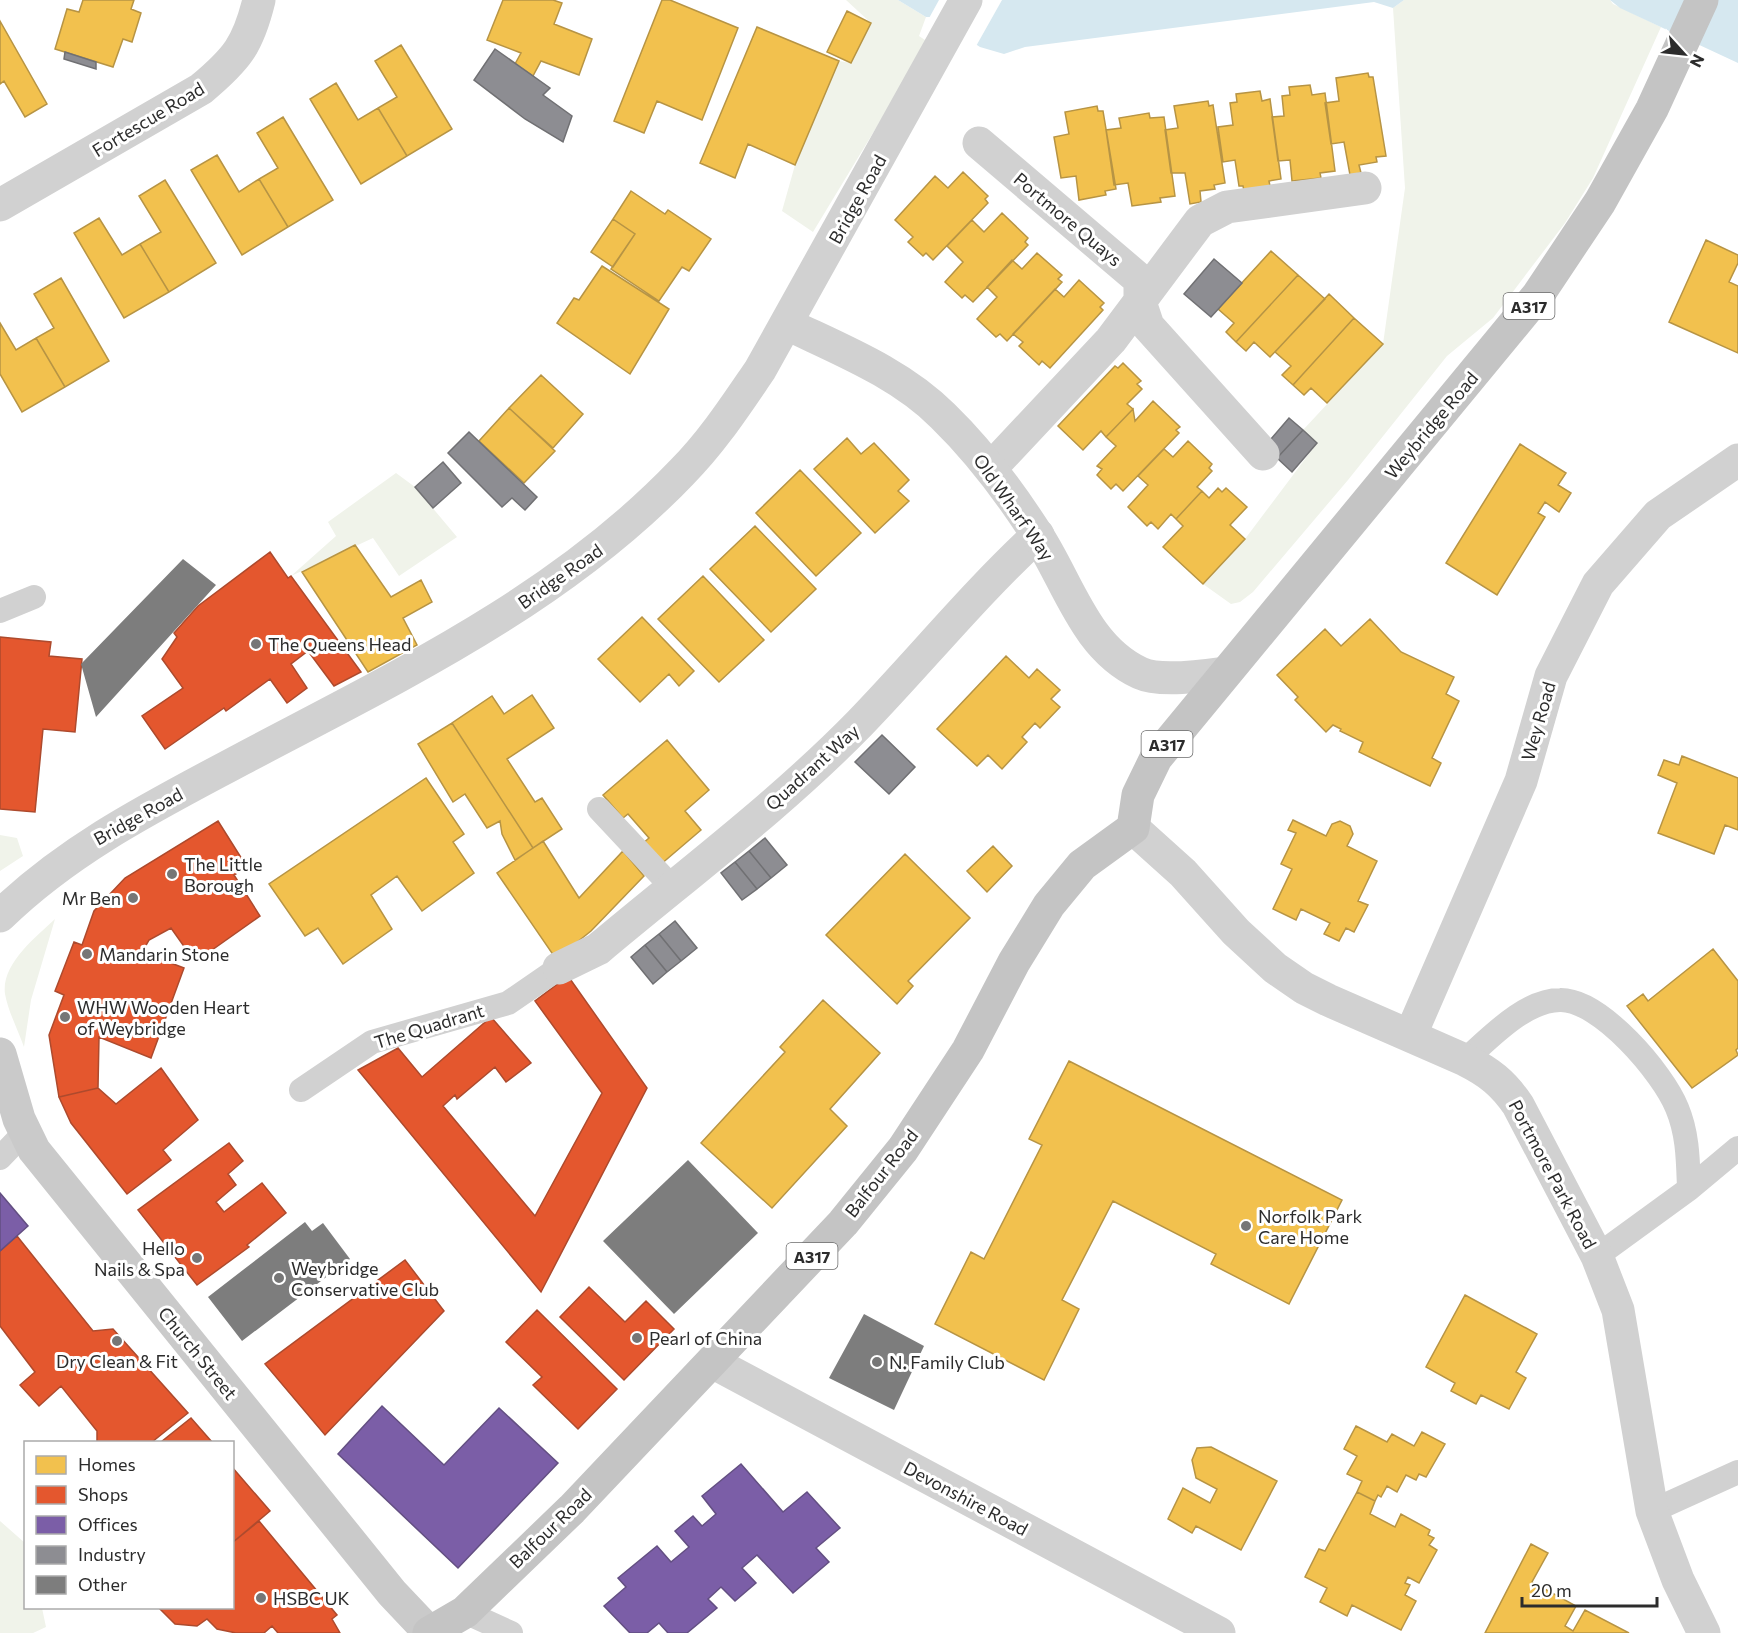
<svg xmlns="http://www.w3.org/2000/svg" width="1738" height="1633" font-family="Commissioner,sans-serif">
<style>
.green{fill:#f0f3ea}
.water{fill:#d6e8f0}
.pier{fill:#fff}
.homes{fill:#f2c14e;stroke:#b79444;stroke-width:1.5}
.shops{fill:#e4572e;stroke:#ad4a2d;stroke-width:1.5}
.offices{fill:#7b5ea7;stroke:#634f82;stroke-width:1.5}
.industry{fill:#8d8d92;stroke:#707073;stroke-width:1.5}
.building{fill:#7d7d7d}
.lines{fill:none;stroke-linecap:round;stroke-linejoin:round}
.service{stroke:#d1d1d1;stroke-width:24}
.minor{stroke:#d1d1d1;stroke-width:33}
.tertiary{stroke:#d1d1d1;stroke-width:33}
.secondary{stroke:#cacaca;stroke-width:33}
.primary{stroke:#c4c4c4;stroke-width:33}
.poi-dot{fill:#767676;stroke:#fff;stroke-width:2}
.labels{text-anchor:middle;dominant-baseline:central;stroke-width:6;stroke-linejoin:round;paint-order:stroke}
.shield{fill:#fff;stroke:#6b6b6b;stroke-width:1.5}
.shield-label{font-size:16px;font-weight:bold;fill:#2c2c2c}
.street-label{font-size:18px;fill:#2c2c2c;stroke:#fff}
.poi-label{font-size:18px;fill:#2c2c2c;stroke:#fff;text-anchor:start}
</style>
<rect width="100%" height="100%" fill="#fff"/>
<path class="green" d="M 846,0 L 898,0 L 926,17 L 919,36 L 928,42 L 813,232 L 782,211 L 795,165 L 839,61 L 851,63 L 871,23 Z
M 1404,0 L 1610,0 L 1613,4 L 1661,27 L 1593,178 L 1565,223 L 1493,318 L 1447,356 L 1348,480 L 1253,592 L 1240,602 L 1231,604 L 1203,584 L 1245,539 L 1317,443 L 1303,430 L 1383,344 L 1405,188 L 1393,8 Z
M 396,473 L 415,487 L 457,537 L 399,576 L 373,538 L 291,576 L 336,536 L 328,522 Z
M 0,835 L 17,838 L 23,856 L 0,871 Z
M 55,919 L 31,1000 L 24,1047 C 18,1030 8,1011 5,994 C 1,964 36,937 55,919 Z
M 0,1521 L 25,1543 L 26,1608 L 42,1608 L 46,1627 L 33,1633 L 0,1633 Z"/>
<path class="water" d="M 898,0 L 1404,0 L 1393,8 L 1374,2 L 1025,47 L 1004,54 L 980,47 L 934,17 L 926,17 Z
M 1610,0 L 1738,0 L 1738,63 L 1620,8 Z"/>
<path class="pier" d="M 939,0 L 1002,0 L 975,48 L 933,20 L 928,20 Z"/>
<path class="homes" d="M 83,0 L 134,0 L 131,9 L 141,13 L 132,42 L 123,39 L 113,67 L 55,49 L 67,9 L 79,12 Z
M 503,0 L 553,0 L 562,3 L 554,24 L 592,39 L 579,75 L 541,61 L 533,76 L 515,64 L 521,53 L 487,40 Z
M 662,0 L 670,0 L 738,28 L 702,120 L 657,101 L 644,133 L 614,121 Z
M 847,11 L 871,23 L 851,63 L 827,52 Z
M 0,21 L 47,104 L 25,117 L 4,81 L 0,84 Z
M 757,27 L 839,61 L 795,165 L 748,144 L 735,178 L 700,163 Z
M 401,45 L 452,129 L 407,156 L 378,108 L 397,97 L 375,61 Z
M 1368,73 L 1369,77 L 1373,77 L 1386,156 L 1376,157 L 1377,162 L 1359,165 L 1361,173 L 1350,175 L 1344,142 L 1331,144 L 1325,103 L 1339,101 L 1336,78 Z
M 336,83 L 358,120 L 378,108 L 407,156 L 361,184 L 310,99 Z
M 1310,85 L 1312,95 L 1325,93 L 1335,171 L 1320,173 L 1321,178 L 1292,181 L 1290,160 L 1278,161 L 1272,117 L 1284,116 L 1282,96 L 1290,95 L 1289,87 Z
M 1260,91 L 1262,101 L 1270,99 L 1281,179 L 1269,181 L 1270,186 L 1245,195 L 1243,186 L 1239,186 L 1235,160 L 1223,162 L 1218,127 L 1233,125 L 1230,103 L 1237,102 L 1236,94 Z
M 1208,101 L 1209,106 L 1213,105 L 1225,183 L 1214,185 L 1215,189 L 1200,191 L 1201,202 L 1190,204 L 1185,173 L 1171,173 L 1165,130 L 1178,128 L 1174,106 Z
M 1097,106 L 1098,111 L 1103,111 L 1116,189 L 1105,191 L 1106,195 L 1079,200 L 1076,176 L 1061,178 L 1054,137 L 1069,134 L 1065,112 Z
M 1149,113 L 1150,118 L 1164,117 L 1175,196 L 1160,198 L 1161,202 L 1132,206 L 1128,183 L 1114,185 L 1106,130 L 1121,128 L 1119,118 Z
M 283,117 L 333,200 L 288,227 L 259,179 L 278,168 L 257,133 Z
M 217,155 L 239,192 L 259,179 L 288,227 L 242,255 L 191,170 Z
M 963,172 L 988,196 L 985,199 L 988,203 L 933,260 L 926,253 L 923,256 L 908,242 L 913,237 L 895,220 L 935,176 L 948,188 Z
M 165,180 L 216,263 L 169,292 L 140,244 L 161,232 L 139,196 Z
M 631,191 L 665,214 L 668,210 L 711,239 L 689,271 L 682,267 L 659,301 L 611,269 L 635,234 L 613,219 Z
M 1002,213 L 1028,238 L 1025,242 L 1028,245 L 973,302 L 965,295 L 962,298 L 945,282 L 963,262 L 947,246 L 972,220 L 984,232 Z
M 99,218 L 122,255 L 140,244 L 169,292 L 124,318 L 74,233 Z
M 613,219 L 635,234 L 613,267 L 591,252 Z
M 1706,240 L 1738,255 L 1738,263 L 1729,282 L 1738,286 L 1738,353 L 1669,322 Z
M 1271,251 L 1298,275 L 1236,342 L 1226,332 L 1234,323 L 1218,309 Z
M 1037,253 L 1062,275 L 1058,279 L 1062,282 L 1007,341 L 1000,334 L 996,337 L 977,319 L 997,297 L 987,287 L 1012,260 L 1022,269 Z
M 602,266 L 669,309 L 630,374 L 557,323 L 574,298 L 579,300 Z
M 1298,275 L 1325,299 L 1270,357 L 1254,342 L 1246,351 L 1236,342 Z
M 61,278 L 109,361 L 65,387 L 36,338 L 54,328 L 34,294 Z
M 1079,280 L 1104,303 L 1100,307 L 1103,310 L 1050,368 L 1042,361 L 1039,365 L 1019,346 L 1023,342 L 1013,334 L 1055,289 L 1064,297 Z
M 1329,294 L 1354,318 L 1293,385 L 1282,375 L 1291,366 L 1275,352 Z
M 1354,318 L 1383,344 L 1327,403 L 1311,388 L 1304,395 L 1293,385 Z
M 0,323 L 16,350 L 36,338 L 65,387 L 22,412 L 0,374 Z
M 1123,363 L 1141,381 L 1137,384 L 1142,389 L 1127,404 L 1133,409 L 1106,437 L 1101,431 L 1083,450 L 1058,426 L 1115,366 L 1118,368 Z
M 541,375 L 583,414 L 553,448 L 509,408 Z
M 1153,401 L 1180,427 L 1176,430 L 1179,433 L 1123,491 L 1116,484 L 1111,489 L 1097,475 L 1102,469 L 1097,466 L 1116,446 L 1106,437 L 1133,409 L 1135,421 Z
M 509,408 L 555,451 L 524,483 L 479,441 Z
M 847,438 L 861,454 L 874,443 L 909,480 L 898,491 L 909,501 L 875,533 L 814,469 Z
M 1188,441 L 1212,464 L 1209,468 L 1212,471 L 1197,487 L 1202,491 L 1176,519 L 1171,514 L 1158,529 L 1151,522 L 1147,526 L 1128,507 L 1148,485 L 1138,476 L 1164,449 L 1173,457 Z
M 1520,444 L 1566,473 L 1558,485 L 1571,493 L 1559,512 L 1545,502 L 1538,513 L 1545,517 L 1497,595 L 1446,563 Z
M 800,470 L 861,533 L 816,576 L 756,513 Z
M 1218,488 L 1222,492 L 1226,488 L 1247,507 L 1230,525 L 1245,539 L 1203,584 L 1163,547 L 1183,526 L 1176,519 L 1202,491 L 1209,498 Z
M 755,526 L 816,589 L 771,632 L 710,569 Z
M 355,545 L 391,597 L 421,580 L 432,602 L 403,618 L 417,645 L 368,672 L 302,572 Z
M 703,576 L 764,640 L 719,682 L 658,619 Z
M 642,617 L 694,671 L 679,686 L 669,674 L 640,702 L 598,659 Z
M 1370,619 L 1401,652 L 1454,677 L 1446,694 L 1459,701 L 1432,758 L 1441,763 L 1430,786 L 1359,752 L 1363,742 L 1340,731 L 1341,729 L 1333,725 L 1326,732 L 1295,700 L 1298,697 L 1277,675 L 1325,629 L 1341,646 Z
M 1006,656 L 1029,678 L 1037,669 L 1060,690 L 1051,699 L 1060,707 L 1040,728 L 1035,723 L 1022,737 L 1027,742 L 1002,769 L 988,755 L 977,766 L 937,729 Z
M 532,695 L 554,728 L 507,759 L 535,802 L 542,798 L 562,829 L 533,848 L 452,723 L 492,696 L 504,714 Z
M 452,723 L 533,848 L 515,860 L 502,834 L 500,821 L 487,828 L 465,794 L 453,802 L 418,744 Z
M 667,740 L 709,790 L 685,811 L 701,830 L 660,865 L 642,844 L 649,838 L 628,814 L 623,818 L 603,795 Z
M 1682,756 L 1738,778 L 1738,830 L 1725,825 L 1714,854 L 1658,833 L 1677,783 L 1658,775 L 1664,760 L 1679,765 Z
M 426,778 L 464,834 L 453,842 L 474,873 L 422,911 L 397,876 L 371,895 L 392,929 L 343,964 L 318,928 L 305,936 L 269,884 Z
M 1293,820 L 1326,836 L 1332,824 L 1340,821 L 1350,826 L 1353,834 L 1347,846 L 1377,861 L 1358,901 L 1368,905 L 1354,932 L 1346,928 L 1339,941 L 1324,934 L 1330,923 L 1301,909 L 1296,920 L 1273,909 L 1292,869 L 1281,864 L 1296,833 L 1288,830 Z
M 543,841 L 579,898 L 623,851 L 644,876 L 591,931 L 556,959 L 497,873 Z
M 993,846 L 1012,866 L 987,892 L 967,871 Z
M 905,854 L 970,918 L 908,981 L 913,986 L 897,1004 L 826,935 Z
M 1713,949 L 1738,981 L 1738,1048 L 1736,1050 L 1738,1055 L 1692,1088 L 1627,1006 L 1643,994 L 1648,1001 Z
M 823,1000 L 880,1053 L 830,1109 L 847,1126 L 772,1208 L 701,1143 L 785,1052 L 780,1047 Z
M 1069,1061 L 1342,1200 L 1289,1304 L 1211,1264 L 1216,1254 L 1113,1201 L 1062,1300 L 1079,1309 L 1044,1380 L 935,1324 L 971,1252 L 984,1259 L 1042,1145 L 1029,1139 Z
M 1465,1295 L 1537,1334 L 1516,1372 L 1526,1378 L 1509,1409 L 1481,1395 L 1476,1404 L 1451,1391 L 1455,1383 L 1426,1367 Z
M 1356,1426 L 1387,1442 L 1392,1434 L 1414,1446 L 1422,1432 L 1445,1444 L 1426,1477 L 1419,1474 L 1416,1480 L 1406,1475 L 1397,1492 L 1387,1486 L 1381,1497 L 1378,1495 L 1375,1501 L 1357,1492 L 1362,1481 L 1347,1474 L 1357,1456 L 1344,1449 Z
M 1211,1447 L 1277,1481 L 1241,1550 L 1196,1526 L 1192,1533 L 1168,1519 L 1183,1488 L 1210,1503 L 1217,1489 L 1196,1478 L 1192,1460 L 1197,1448 Z
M 1357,1492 L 1375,1501 L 1370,1514 L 1395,1527 L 1401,1514 L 1430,1530 L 1428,1535 L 1434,1538 L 1429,1545 L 1437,1550 L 1419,1583 L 1408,1577 L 1405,1583 L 1410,1585 L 1405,1595 L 1416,1601 L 1401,1630 L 1352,1605 L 1347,1616 L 1320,1602 L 1327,1588 L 1305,1577 L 1319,1549 L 1325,1551 Z
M 1531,1544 L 1548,1553 L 1532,1582 L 1576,1606 L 1565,1626 L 1573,1631 L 1585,1610 L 1629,1633 L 1485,1633 Z"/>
<path class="shops" d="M 270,552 L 288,578 L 291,576 L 361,672 L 334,686 L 308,651 L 291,664 L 307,688 L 287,703 L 270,679 L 226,711 L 224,708 L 165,749 L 142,716 L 183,688 L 162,659 L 177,637 L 174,633 L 198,606 Z
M 0,637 L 51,642 L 49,656 L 82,659 L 75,732 L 43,729 L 35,812 L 0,809 Z
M 218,821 L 247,867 L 234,875 L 260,916 L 195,962 L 171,928 L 149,940 L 142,952 L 184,968 L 151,1058 L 99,1037 L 98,1088 L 59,1097 L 49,1035 L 64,995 L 55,991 L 74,942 L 82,945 L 94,911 L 125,878 Z
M 568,976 L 647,1088 L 541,1292 L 358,1070 L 398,1048 L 422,1077 L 491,1017 L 531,1063 L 506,1082 L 495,1067 L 457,1099 L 455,1095 L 443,1106 L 535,1216 L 602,1093 L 535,1001 Z
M 161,1068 L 198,1120 L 163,1150 L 171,1160 L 127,1194 L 71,1123 L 59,1097 L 98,1088 L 116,1104 Z
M 229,1143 L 243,1161 L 228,1174 L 236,1185 L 216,1202 L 224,1212 L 262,1183 L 286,1213 L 247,1245 L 249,1247 L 197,1285 L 138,1210 Z
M 17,1236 L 93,1331 L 113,1329 L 188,1413 L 152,1442 L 97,1442 L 97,1431 L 61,1386 L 39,1406 L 20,1385 L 35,1372 L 0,1326 L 0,1251 Z
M 405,1260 L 444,1311 L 325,1435 L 265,1364 Z
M 589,1287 L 625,1322 L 646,1301 L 674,1329 L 624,1380 L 560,1317 Z
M 537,1310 L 617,1389 L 578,1429 L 533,1385 L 542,1377 L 506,1342 Z
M 191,1418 L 212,1442 L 161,1442 Z
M 232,1467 L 270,1511 L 232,1543 Z
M 259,1521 L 337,1615 L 332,1619 L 340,1633 L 278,1633 L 272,1626 L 264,1633 L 236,1633 L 217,1629 L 207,1619 L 197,1626 L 175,1624 L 159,1608 L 232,1608 L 232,1543 Z"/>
<path class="offices" d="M 0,1193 L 28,1226 L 0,1251 Z
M 382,1406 L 444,1465 L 499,1408 L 558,1463 L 458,1568 L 338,1454 Z
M 741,1464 L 783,1512 L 807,1492 L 840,1528 L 816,1548 L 829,1562 L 793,1593 L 757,1555 L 742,1568 L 756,1583 L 735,1601 L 721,1587 L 708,1599 L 717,1608 L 687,1633 L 668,1633 L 659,1623 L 647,1633 L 630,1633 L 604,1606 L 626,1587 L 618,1578 L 657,1546 L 671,1562 L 689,1547 L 675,1531 L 693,1516 L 702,1526 L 716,1514 L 702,1496 Z"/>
<path class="industry" d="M 495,49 L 550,88 L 543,95 L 572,116 L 563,142 L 525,119 L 474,80 Z
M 65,52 L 96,62 L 96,69 L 64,59 Z
M 1214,259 L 1242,283 L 1211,317 L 1184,294 Z
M 1289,418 L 1303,430 L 1277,458 L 1264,447 Z
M 1303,430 L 1317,443 L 1292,472 L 1277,458 Z
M 469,432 L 537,497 L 525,510 L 512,498 L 502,507 L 448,453 Z
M 443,462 L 461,483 L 433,508 L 415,487 Z
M 882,735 L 915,767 L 889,794 L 855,762 Z
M 765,838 L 787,865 L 771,878 L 749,851 Z
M 749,851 L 771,878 L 757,889 L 735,862 Z
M 735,862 L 757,889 L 742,900 L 721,873 Z
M 675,921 L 697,948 L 681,961 L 659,934 Z
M 659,934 L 681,961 L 667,972 L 645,945 Z
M 645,945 L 667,972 L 653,984 L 631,957 Z"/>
<path class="building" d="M 183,559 L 216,585 L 96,717 L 81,664 Z
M 688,1160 L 758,1233 L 674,1314 L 603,1241 Z
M 305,1222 L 312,1231 L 323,1223 L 350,1259 L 242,1341 L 208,1297 Z
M 864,1314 L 924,1346 L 894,1410 L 829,1378 Z"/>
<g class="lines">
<path class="service" d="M 0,611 L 34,597
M 599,809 L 672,887
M 1465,1060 C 1490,1038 1525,1000 1560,1000 C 1600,999 1663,1073 1677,1108 C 1688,1134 1688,1161 1689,1189
M 301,1090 L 372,1042 L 508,1003 L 559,968
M 0,1158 L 25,1132
M 1597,1256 L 1689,1189 L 1738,1148
M 1652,1511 L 1738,1472
M 465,1612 L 511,1633"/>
<path class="minor" d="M 979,143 L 1140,280 L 1140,302 L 1148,326 L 1263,454
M 0,205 L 201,89 C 237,59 248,45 259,0
M 991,468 L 1111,340 L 1200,221 L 1227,207 L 1365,188
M 1133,828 L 1183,873 L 1236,932 L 1275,968 L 1304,988 L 1328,1000 L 1465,1060 C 1489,1072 1503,1083 1518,1105 L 1597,1256 L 1618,1310 L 1652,1511 L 1678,1580 L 1704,1633
M 559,968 L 598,949 C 686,875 780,805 860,723 C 920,661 974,594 1038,535
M 1411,1034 L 1521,781 L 1551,676 L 1598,584 L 1658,515 L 1738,460
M 712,1362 L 1219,1633"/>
<path class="tertiary" d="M 787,324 C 841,350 900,373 943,416 C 979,451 1009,491 1036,533 C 1068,581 1084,647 1140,673 C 1159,682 1204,676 1225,673
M 0,916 C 71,847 156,805 242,759 C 397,677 560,600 682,472 C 712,442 736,405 760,370 L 966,0"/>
<path class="secondary" d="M 0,1054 L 19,1119 L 34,1150 L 392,1593 L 429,1632"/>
<path class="primary" d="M 429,1633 L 465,1612 L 572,1509 L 843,1223 L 903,1149 L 968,1050 L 1014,962 L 1049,905 L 1082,865 L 1133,828 L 1138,795 L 1156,758 L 1538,295 L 1600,202 L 1652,109 L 1702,0"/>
</g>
<g class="poi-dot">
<circle cx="256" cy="644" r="6"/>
<circle cx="172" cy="874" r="6"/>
<circle cx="133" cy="898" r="6"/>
<circle cx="87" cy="954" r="6"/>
<circle cx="65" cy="1017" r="6"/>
<circle cx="1246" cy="1226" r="6"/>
<circle cx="197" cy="1258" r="6"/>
<circle cx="279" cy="1278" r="6"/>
<circle cx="637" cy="1338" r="6"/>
<circle cx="117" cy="1341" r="6"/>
<circle cx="877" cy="1362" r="6"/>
<circle cx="261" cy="1598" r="6"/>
</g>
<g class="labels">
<g class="shield">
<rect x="1503.5" y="293" width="51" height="26" rx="4.5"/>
<rect x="1141.5" y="731" width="51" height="26" rx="4.5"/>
<rect x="786.5" y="1243" width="51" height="26" rx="4.5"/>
</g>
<g class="shield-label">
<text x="1529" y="306">A317</text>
<text x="1167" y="744">A317</text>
<text x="812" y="1256">A317</text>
</g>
<g class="street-label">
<text transform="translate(148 119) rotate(-31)">Fortescue Road</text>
<text transform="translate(857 199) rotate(-61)">Bridge Road</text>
<text transform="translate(1068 219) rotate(40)">Portmore Quays</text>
<text transform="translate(1431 425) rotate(-50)">Weybridge Road</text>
<text transform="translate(1014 507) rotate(55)">Old Wharf Way</text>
<text transform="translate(560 576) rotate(-35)">Bridge Road</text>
<text transform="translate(1538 721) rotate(-74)">Wey Road</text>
<text transform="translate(812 767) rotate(-42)">Quadrant Way</text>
<text transform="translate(138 816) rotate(-29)">Bridge Road</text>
<text transform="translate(429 1026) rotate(-17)">The Quadrant</text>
<text transform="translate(881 1173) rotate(-52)">Balfour Road</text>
<text transform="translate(1553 1174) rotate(62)">Portmore Park Road</text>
<text transform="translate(198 1353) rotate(51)">Church Street</text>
<text transform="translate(966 1498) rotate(28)">Devonshire Road</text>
<text transform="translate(550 1528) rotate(-44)">Balfour Road</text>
</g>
<g class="poi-label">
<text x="268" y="644">The Queens Head</text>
<text x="184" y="864">The Little<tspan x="184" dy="21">Borough</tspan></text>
<text x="121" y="898" text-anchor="end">Mr Ben</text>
<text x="99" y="954">Mandarin Stone</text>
<text x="77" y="1007">WHW Wooden Heart<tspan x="77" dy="21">of Weybridge</tspan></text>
<text x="1258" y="1216">Norfolk Park<tspan x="1258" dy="21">Care Home</tspan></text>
<text x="185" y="1248" text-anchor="end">Hello<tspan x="185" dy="21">Nails &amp; Spa</tspan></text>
<text x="291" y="1268">Weybridge<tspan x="291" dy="21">Conservative Club</tspan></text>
<text x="649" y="1338">Pearl of China</text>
<text x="117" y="1361" text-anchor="middle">Dry Clean &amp; Fit</text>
<text x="889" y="1362">N. Family Club</text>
<text x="273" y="1598">HSBC UK</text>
</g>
</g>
<rect x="24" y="1441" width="210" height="168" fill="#ffffff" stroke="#ababab" stroke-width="1.5"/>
<rect x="36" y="1456" width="30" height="18" fill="#f2c14e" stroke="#ababab" stroke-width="1.5"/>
<text x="78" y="1471" font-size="18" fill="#2c2c2c">Homes</text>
<rect x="36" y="1486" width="30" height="18" fill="#e4572e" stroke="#ababab" stroke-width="1.5"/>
<text x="78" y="1501" font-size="18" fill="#2c2c2c">Shops</text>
<rect x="36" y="1516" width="30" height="18" fill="#7b5ea7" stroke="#ababab" stroke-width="1.5"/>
<text x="78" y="1531" font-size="18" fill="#2c2c2c">Offices</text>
<rect x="36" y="1546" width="30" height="18" fill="#8d8d92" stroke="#ababab" stroke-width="1.5"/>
<text x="78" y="1561" font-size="18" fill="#2c2c2c">Industry</text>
<rect x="36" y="1576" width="30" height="18" fill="#7d7d7d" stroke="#ababab" stroke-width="1.5"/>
<text x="78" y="1591" font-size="18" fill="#2c2c2c">Other</text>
<g transform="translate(1684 54) rotate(117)" stroke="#ffffff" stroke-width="4.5" paint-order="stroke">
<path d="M0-4.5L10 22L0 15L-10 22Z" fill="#2c2c2c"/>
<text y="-9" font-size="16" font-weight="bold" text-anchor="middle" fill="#2c2c2c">N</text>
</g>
<path d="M1522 1597v9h135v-9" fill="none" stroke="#2c2c2c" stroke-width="3"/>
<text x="1531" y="1597" font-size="18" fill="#2c2c2c" stroke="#ffffff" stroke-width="4.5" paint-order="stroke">20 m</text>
</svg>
